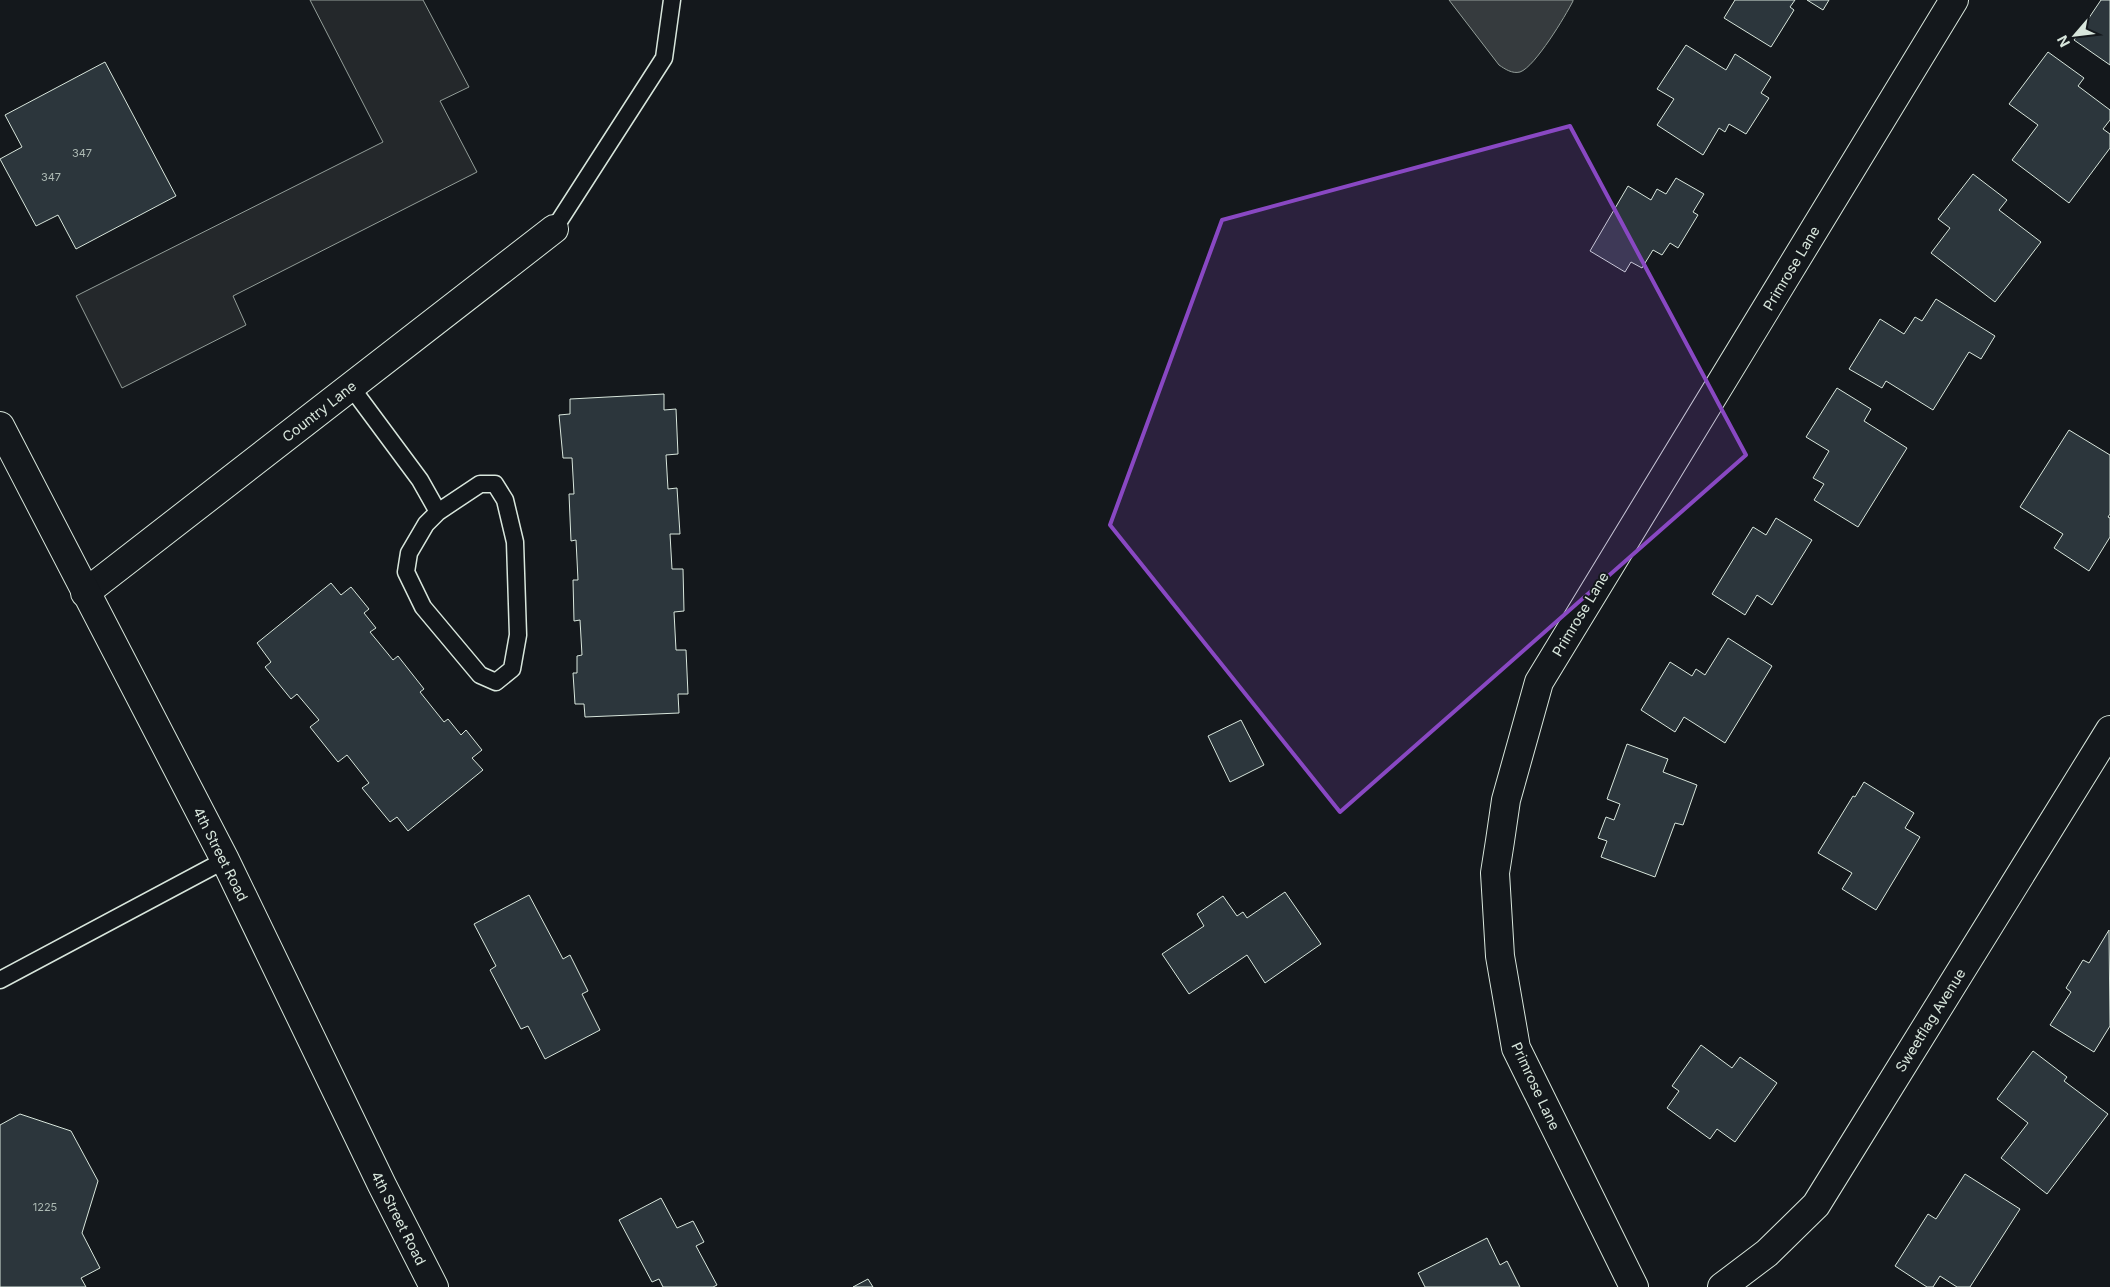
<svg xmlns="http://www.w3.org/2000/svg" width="2110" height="1287" font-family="Inter,sans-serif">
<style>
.parking{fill:#24282b;stroke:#939e99}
.water{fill:#363b3e;stroke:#939e99}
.building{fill:#2c363c;stroke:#d8e6dc}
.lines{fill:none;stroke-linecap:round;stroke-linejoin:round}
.service-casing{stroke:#d8e6dc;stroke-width:19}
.minor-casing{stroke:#d8e6dc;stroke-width:30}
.tertiary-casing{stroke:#d8e6dc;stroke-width:30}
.service{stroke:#14181c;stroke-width:16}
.minor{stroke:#14181c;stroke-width:28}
.tertiary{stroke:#14181c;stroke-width:28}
.marked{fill:#8948c3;fill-opacity:0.2;stroke:#8948c3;stroke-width:4;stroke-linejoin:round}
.labels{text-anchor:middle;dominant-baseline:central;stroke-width:4;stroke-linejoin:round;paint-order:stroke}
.number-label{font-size:11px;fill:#adbab4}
.street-label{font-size:14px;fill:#d8e6dc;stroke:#14181c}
</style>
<rect width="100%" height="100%" fill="#14181c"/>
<path class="parking" d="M 310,0 L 423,0 L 469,87 L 440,101 L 477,172 L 233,296 L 246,325 L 122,388 L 76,296 L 383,142 Z"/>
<path class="water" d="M 1449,0 L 1573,0 L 1573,1 C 1566,15 1535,67 1520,72 C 1512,74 1505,69 1499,65 Z"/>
<path class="building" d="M 1735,0 L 1795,0 L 1790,7 L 1794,10 L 1771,47 L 1724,18 Z
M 1807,0 L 1829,0 L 1823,10 Z
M 2101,0 L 2110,0 L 2110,65 L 2074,40 Z
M 1686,45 L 1726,70 L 1735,54 L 1771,77 L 1761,93 L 1769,98 L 1746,134 L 1729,124 L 1725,132 L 1719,128 L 1703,155 L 1657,125 L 1674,99 L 1657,89 Z
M 2048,52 L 2084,78 L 2078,86 L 2110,110 L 2110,120 L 2103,129 L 2110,134 L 2110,148 L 2069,203 L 2012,160 L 2038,125 L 2009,104 Z
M 105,62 L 176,196 L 76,249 L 58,215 L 36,226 L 0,159 L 22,147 L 5,115 Z
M 1973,174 L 2007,200 L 1999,210 L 2041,242 L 1995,302 L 1931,253 L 1950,228 L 1938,219 Z
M 1676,178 L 1704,194 L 1693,212 L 1698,215 L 1678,248 L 1670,243 L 1662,255 L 1653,250 L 1642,268 L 1631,262 L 1625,272 L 1590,251 L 1628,186 L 1651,200 L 1657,189 L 1666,194 Z
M 1936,299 L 1995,336 L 1981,359 L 1969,352 L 1933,410 L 1886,381 L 1882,388 L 1849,369 L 1880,319 L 1904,334 L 1915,317 L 1922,321 Z
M 1837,388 L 1871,409 L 1864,421 L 1907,448 L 1858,527 L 1814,500 L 1824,484 L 1813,478 L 1829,451 L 1806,437 Z
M 664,394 L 664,410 L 676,409 L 678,454 L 666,455 L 668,489 L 677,488 L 680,534 L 670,534 L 672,569 L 683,569 L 684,611 L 674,612 L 676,650 L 686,650 L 688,694 L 678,694 L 679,713 L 585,717 L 584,704 L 575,704 L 573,673 L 577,673 L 577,656 L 582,655 L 580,620 L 574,621 L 573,580 L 578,580 L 576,540 L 571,541 L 569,494 L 574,494 L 572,458 L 563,458 L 559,415 L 570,414 L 570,399 Z
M 2069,430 L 2110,455 L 2110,514 L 2108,517 L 2110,518 L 2110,537 L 2089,571 L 2054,548 L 2063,534 L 2020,507 Z
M 1776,518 L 1812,540 L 1772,605 L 1757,595 L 1745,615 L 1712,594 L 1753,527 L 1766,535 Z
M 331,583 L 341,595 L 351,587 L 369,609 L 364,613 L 376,628 L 370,632 L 393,660 L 398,656 L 424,689 L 420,692 L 444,722 L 448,719 L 461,735 L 466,730 L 482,750 L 472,758 L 483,770 L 408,831 L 397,817 L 390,822 L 362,788 L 369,783 L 347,755 L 338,762 L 310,727 L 319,720 L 297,694 L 291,699 L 265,667 L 271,662 L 257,643 Z
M 1728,638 L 1772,666 L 1725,743 L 1684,717 L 1675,732 L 1641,710 L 1670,662 L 1692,676 L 1696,669 L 1705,675 Z
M 1241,720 L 1264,765 L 1230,782 L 1208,736 Z
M 1627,744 L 1668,759 L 1663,772 L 1697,785 L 1683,825 L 1675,823 L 1655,877 L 1601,857 L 1607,841 L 1598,838 L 1606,817 L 1614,820 L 1620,804 L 1607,799 Z
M 1864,782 L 1914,813 L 1905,828 L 1920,837 L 1876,910 L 1842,889 L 1852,873 L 1818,853 L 1853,796 L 1855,797 Z
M 1285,892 L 1321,944 L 1265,983 L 1247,955 L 1189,994 L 1162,954 L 1204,926 L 1197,914 L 1223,896 L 1237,916 L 1243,912 L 1247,918 Z
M 529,895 L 563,959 L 570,955 L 588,991 L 582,994 L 600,1030 L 545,1059 L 528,1026 L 521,1029 L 490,970 L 496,966 L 474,924 Z
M 2109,930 L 2110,1026 L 2094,1052 L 2050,1025 L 2071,992 L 2066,988 L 2083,960 L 2089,963 Z
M 1701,1045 L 1732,1068 L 1740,1057 L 1777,1083 L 1735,1142 L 1717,1129 L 1710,1139 L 1667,1108 L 1679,1091 L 1672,1086 Z
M 2033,1051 L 2067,1077 L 2064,1081 L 2108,1114 L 2047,1194 L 2001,1158 L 2028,1123 L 1997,1099 Z
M 20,1114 L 71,1131 L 98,1181 L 82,1233 L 100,1268 L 81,1278 L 86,1287 L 0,1287 L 0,1125 Z
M 1965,1174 L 2020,1209 L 1970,1287 L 1957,1287 L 1940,1276 L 1933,1287 L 1927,1287 L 1895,1266 L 1928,1214 L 1936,1219 Z
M 661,1198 L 677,1228 L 693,1221 L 704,1242 L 696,1246 L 717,1285 L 713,1287 L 663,1287 L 659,1279 L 652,1282 L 619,1220 Z
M 1487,1238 L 1500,1265 L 1507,1261 L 1520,1287 L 1425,1287 L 1418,1273 Z
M 868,1279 L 873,1287 L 853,1287 Z"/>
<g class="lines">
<g class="service-casing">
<path id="service" d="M 554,229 L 664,58 L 672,0
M 351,387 L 420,480 L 438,512 L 426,524 L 409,553 L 406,572 L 423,607 L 480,675 L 496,682 L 512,669 L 518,635 L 515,542 L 505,500 L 495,484 L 480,484 L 438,512
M 0,980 L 225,860"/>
</g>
<g class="minor-casing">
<path id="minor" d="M 85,593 L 554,229
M 1634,1287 L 1516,1048 L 1500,956 L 1495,873 L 1500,841 L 1506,800 L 1539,682 L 1954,0
M 1722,1287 L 1767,1253 L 1816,1205 L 2110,730"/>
</g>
<g class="tertiary-casing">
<path id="tertiary" d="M 0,426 L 225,860 L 382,1185 L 434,1287"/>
</g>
<use href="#service" class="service"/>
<use href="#minor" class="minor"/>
<use href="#tertiary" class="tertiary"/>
</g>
<path class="marked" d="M 1570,126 L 1746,455 L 1340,812 L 1110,525 L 1222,220 Z"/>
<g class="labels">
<g class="number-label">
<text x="82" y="153">347</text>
<text x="51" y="177">347</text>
<text x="45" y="1207">1225</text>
</g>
<g class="street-label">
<text transform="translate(1791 268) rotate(-59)">Primrose Lane</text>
<text transform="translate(319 411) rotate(-38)">Country Lane</text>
<text transform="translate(1580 614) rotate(-59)">Primrose Lane</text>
<text transform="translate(221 854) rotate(63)">4th Street Road</text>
<text transform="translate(1930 1020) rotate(-58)">Sweetflag Avenue</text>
<text transform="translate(1536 1086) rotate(65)">Primrose Lane</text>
<text transform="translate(399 1218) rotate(63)">4th Street Road</text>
</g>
</g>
<g transform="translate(2075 35) rotate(242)" stroke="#14181c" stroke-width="4" paint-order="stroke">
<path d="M0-4L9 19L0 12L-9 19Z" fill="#d8e6dc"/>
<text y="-8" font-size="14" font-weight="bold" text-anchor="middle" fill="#d8e6dc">N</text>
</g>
</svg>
